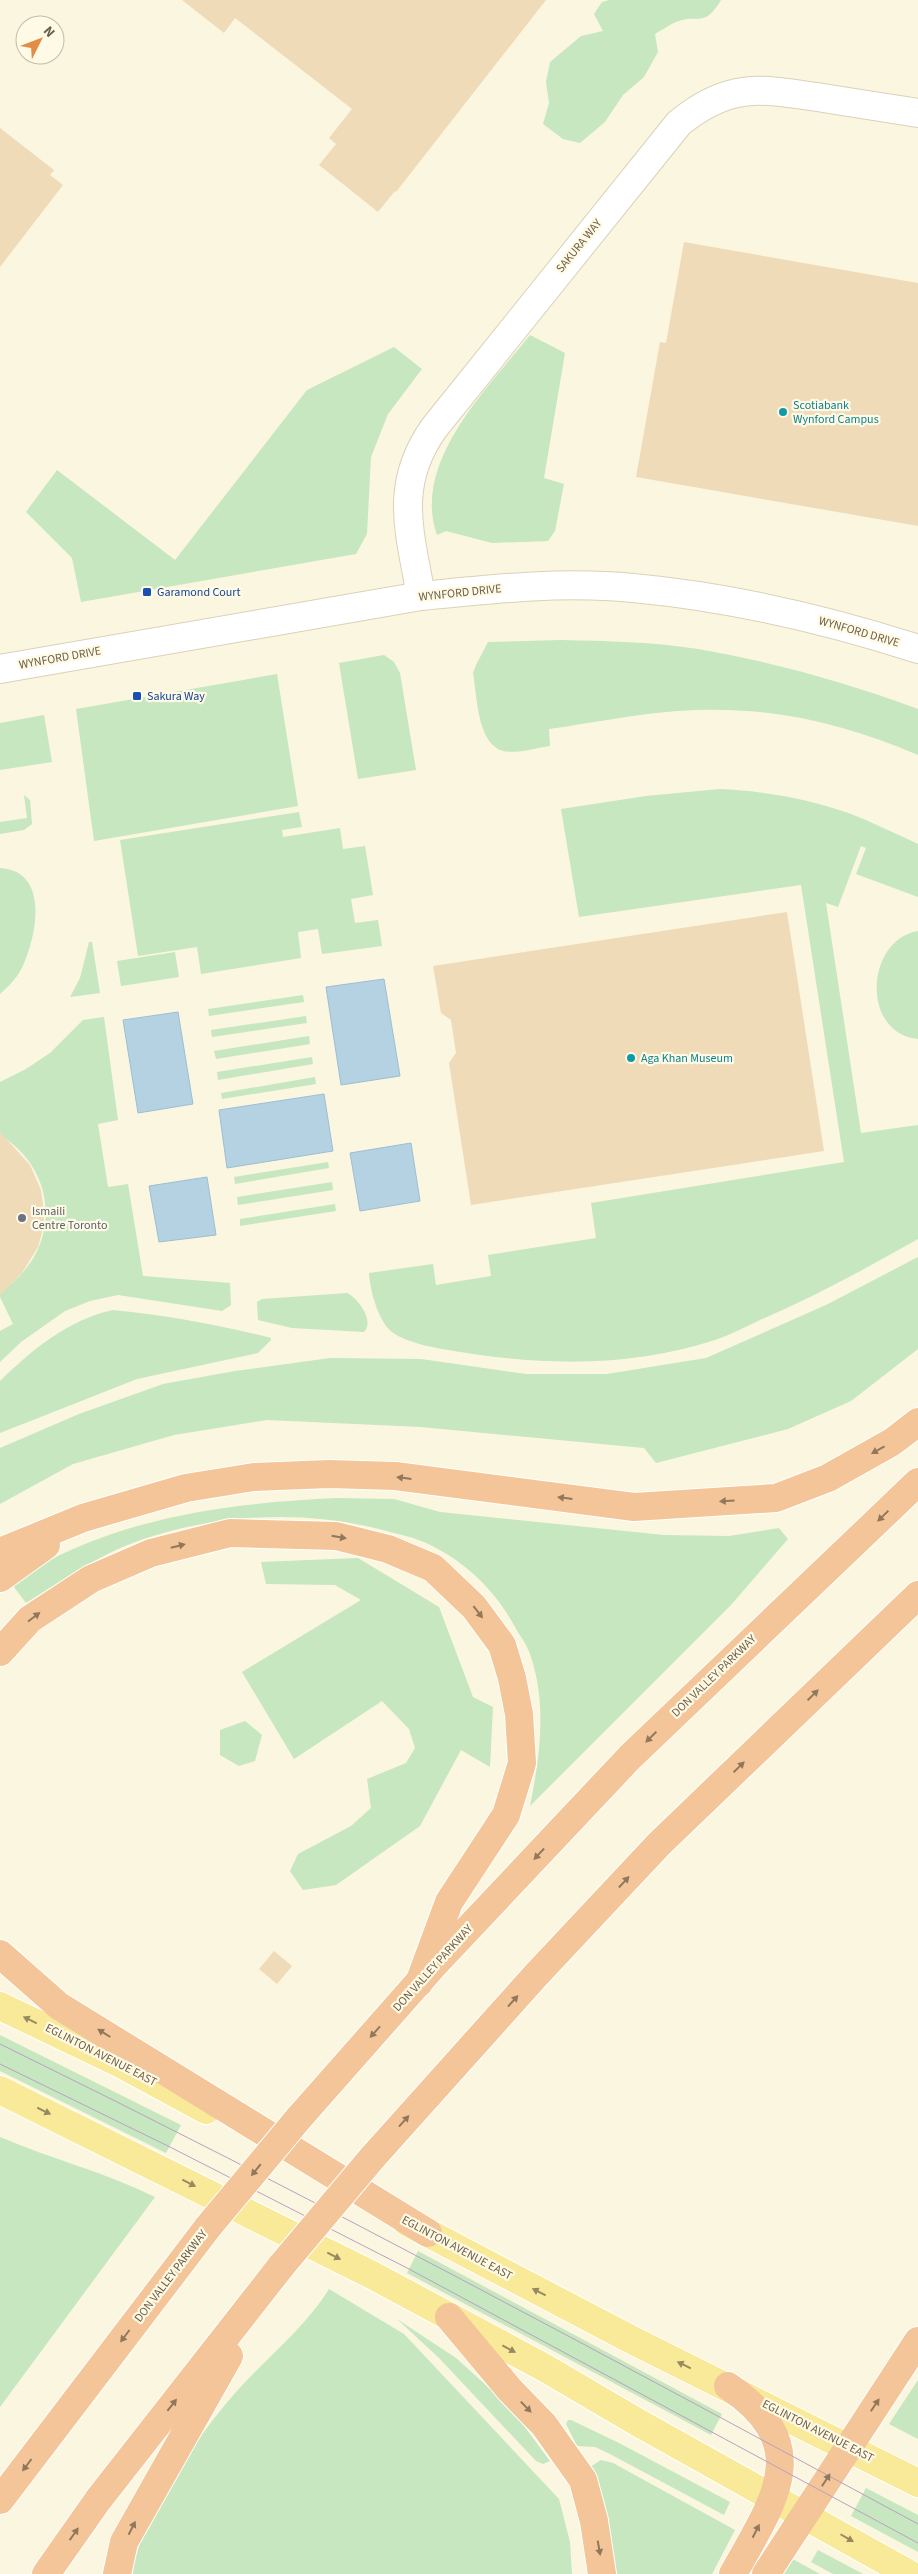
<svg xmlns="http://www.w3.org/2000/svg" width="918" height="2574" font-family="'Source Sans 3',sans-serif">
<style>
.green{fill:#c6e7bf}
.water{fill:#b5d2e3;stroke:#9cbed4}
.building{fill:#efdbb8}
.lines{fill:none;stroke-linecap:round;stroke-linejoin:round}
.minor-casing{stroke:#dbd1ba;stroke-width:30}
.major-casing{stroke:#fff;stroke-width:30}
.highway-casing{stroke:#fff;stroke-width:30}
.minor{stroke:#fff;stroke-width:28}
.major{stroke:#f8ea99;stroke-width:28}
.highway{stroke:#f3c598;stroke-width:28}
.tram{stroke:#baa0c2;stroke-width:1}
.highway-bridge-casing{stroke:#fff;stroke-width:30;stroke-linecap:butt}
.highway-bridge{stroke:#f3c598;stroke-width:28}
.oneway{fill:#91785c}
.oneway2{fill:#998960}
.culture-dot{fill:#0f9aa8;stroke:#fefae5;stroke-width:2}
.transit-dot{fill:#1a4fb4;stroke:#fefae5;stroke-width:2}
.worship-dot{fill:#6b7280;stroke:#fefae5;stroke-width:2}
.labels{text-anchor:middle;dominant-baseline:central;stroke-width:4.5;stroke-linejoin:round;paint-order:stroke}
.street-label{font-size:12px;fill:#705f48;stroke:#fefae5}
.culture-label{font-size:12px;fill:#0d838f;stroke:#fefae5;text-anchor:start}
.transit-label{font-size:12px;fill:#164399;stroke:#fefae5;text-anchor:start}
.worship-label{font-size:12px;fill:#5b616d;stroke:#fefae5;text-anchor:start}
</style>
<rect width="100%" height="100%" fill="#fbf6df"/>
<path class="green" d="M 609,0 L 721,0 C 703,29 700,13 676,22 C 669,25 662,30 655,34 L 658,52 L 644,77 L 623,95 L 605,122 L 580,143 L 563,139 L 543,124 L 549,103 L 546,82 L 550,62 L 581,36 L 603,31 L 594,14 L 602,2 Z
M 530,335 L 565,353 L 544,478 L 564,484 L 555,531 L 548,541 L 492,543 L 446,531 L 437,535 C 411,462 489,387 530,335 Z
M 394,347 L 422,369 L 388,414 L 371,457 L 367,534 L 356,554 L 81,602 L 72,558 L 26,512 L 57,470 L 175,560 L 307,390 Z
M 561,640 C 607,641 653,642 698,649 C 773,662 846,682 918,709 L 918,755 C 837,721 765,705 677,711 C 635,714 592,723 549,729 L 550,746 C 536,748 517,754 503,751 C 477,744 477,695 473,673 L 476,665 L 488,642 Z
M 384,655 L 394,662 L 400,673 L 416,770 L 358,779 L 339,663 Z
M 277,674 L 298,806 L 94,841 L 76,709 Z
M 44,715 L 52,762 L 0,770 L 0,723 Z
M 720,789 C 765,791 809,799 851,814 C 874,823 896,834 918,844 L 918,897 L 856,874 L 866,848 L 861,846 L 838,907 L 826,903 L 861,1133 L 918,1125 L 918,1239 C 867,1268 814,1297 760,1320 C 745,1327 730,1335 715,1340 C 633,1367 545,1366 461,1352 C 441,1349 408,1344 392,1332 C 378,1321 370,1290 369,1273 L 433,1264 L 436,1285 L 491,1276 L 488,1255 L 596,1238 L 591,1203 L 844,1162 L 801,885 L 579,917 L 561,809 L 646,796 Z
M 24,795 L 30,800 L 32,824 L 24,830 L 0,834 L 0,822 L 27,818 Z
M 299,812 L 302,827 L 282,830 L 283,837 L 340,828 L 343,849 L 365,846 L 373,895 L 351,899 L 355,923 L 378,920 L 382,946 L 322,954 L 318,929 L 298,932 L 301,958 L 201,974 L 197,947 L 138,956 L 120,840 Z
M 0,868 C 49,871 37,933 24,963 C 19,976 10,985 0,994 Z
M 918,931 L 918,1039 C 861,1034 865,940 918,931 Z
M 89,942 L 92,942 L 100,993 L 70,997 L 80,978 Z
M 175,952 L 179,977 L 121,986 L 117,961 Z
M 303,995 L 304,1002 L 209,1016 L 208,1009 Z
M 306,1016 L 307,1023 L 212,1037 L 211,1030 Z
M 104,1017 L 118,1120 L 98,1124 L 108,1187 L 128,1184 L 143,1276 L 230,1283 L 231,1305 L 222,1311 L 118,1295 L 90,1301 L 65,1311 L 21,1342 L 0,1362 L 0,1331 L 13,1324 L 0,1297 L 0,1292 C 60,1254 62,1173 0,1135 L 0,1082 L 26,1069 L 50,1053 L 83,1020 Z
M 309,1036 L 310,1044 L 216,1059 L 214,1051 Z
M 312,1057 L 313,1064 L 218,1080 L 217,1072 Z
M 315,1077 L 316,1084 L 222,1099 L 221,1093 Z
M 328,1162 L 329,1168 L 235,1184 L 234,1177 Z
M 332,1182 L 333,1190 L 238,1205 L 237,1197 Z
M 335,1204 L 336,1211 L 240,1226 L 240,1219 Z
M 918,1257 L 918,1349 L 851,1401 L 788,1429 L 656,1463 L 644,1448 L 421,1427 L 267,1420 L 174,1435 L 73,1464 L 0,1504 L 0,1448 L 79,1414 L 163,1384 L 235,1371 L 330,1358 L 421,1359 L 526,1374 L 607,1374 L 706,1358 L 826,1305 Z
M 347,1293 C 358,1298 375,1321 364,1332 L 292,1328 L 258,1320 L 257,1302 L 262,1299 Z
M 113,1310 C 167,1315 219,1325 271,1338 L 271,1340 L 258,1353 L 137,1379 L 0,1433 L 0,1381 C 33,1349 68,1320 113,1310 Z
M 337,1498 L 394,1499 L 440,1512 L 664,1535 L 729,1536 L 779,1528 L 788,1539 L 731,1605 L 530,1806 C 540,1757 547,1705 531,1657 C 528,1646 520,1636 515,1627 C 496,1591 464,1560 426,1543 C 414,1537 400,1535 387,1531 C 305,1509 218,1513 138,1541 C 98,1555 62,1581 26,1603 L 11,1583 C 106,1519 225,1503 337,1498 Z
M 358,1558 L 439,1607 L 473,1697 L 493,1707 L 490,1767 L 461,1750 L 420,1826 L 336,1885 L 303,1890 L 290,1871 L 298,1854 L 351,1826 L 371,1808 L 367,1779 L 406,1763 L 415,1748 L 409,1729 L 382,1701 L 294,1759 L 242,1672 L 361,1600 L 335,1585 L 266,1584 L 261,1562 Z
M 245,1721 L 262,1735 L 255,1761 L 239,1766 L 220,1755 L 220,1730 Z
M 0,2035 L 181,2125 L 166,2153 L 0,2071 Z
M 0,2137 C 51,2159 105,2172 155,2197 L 0,2407 Z
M 418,2251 L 722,2414 L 711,2435 L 407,2273 Z
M 329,2289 L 404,2334 L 559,2499 L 570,2542 L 572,2574 L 133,2574 C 135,2526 198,2436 230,2399 C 262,2361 303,2331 329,2289 Z
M 397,2319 L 456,2358 L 510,2407 L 550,2461 L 543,2464 L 536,2461 L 439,2358 Z
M 918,2380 L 918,2439 L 889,2424 Z
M 568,2420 L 571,2420 L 619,2443 L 730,2502 L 724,2515 L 610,2454 L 595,2447 L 577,2446 L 566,2424 Z
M 601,2460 L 613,2463 L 735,2530 L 712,2574 L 616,2574 L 601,2510 L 587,2469 Z
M 866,2488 L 918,2515 L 918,2552 L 851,2516 Z
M 818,2550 L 863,2574 L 833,2574 L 811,2562 Z
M 789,2557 L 820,2574 L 778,2574 Z"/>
<path class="water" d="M 384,979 L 400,1076 L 341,1085 L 326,987 Z
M 178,1012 L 193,1104 L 138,1113 L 123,1020 Z
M 324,1094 L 333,1151 L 227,1168 L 219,1110 Z
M 411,1143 L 420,1201 L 360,1211 L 350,1153 Z
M 207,1177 L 216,1235 L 159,1242 L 149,1186 Z"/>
<path class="building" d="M 182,0 L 546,0 L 396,192 L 395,191 L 378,212 L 319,165 L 336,144 L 329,138 L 352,109 L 235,18 L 224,33 Z
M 0,128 L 54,170 L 50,175 L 63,185 L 0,267 Z
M 684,242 L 918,283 L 918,526 L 636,477 L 660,342 L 666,343 Z
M 787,912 L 824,1151 L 471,1205 L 449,1063 L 456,1053 L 451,1020 L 441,1013 L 433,966 Z
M 0,1132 L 30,1165 L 41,1190 L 44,1211 L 44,1225 L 38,1247 L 22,1273 L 0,1295 Z
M 274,1951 L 292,1966 L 277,1984 L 259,1969 Z"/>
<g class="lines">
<g class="minor-casing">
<path id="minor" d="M 421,596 C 410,532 393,486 434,428 L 679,123 C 730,81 763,89 823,98 C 855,103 886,108 918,113
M 0,669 L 421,596 C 491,589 562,581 633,588 C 730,597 825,619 918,649"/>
</g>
<g class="major-casing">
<path id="major" d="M 0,2006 L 121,2064 L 206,2110
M 0,2090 L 372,2275 L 545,2368 L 637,2422 L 909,2574
M 407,2222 L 632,2340 L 918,2483"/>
</g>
<g class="highway-casing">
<path id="highway" d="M 0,1552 L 83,1518 L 186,1488 L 254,1477 L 329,1474 L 395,1476 L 634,1507 L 776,1498 L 828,1478 L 892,1442 L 918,1422
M 0,1578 L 46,1545
M 0,1652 L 30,1619 L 91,1579 L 151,1553 L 230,1533 L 336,1536 L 388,1549 L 433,1568 L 474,1607 L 502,1645 L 512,1678 L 519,1714 L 522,1763 L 506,1815 L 449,1902 L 419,1983
M 0,1954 L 59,2006 L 428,2233
M 298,2119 L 433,1966 L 630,1757 L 918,1482
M 372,2158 L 537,1974 L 659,1844 L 918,1595
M 449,2317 L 510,2390 L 544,2425 L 583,2480 L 594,2521 L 602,2574
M 728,2386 C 816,2446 774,2500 733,2574
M 0,2500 L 208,2227
M 46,2574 L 98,2500 L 282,2265
M 117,2574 L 124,2542 L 229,2356
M 766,2574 L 918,2341"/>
</g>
<use href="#minor" class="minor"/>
<use href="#major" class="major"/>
<use href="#highway" class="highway"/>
<path class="tram" d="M 0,2044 C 311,2196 614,2360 918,2524
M 0,2064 L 170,2147 L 409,2269 L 918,2543"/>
<g class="highway-bridge-casing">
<path id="highway-bridge" d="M 208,2227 L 298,2119
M 282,2265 L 372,2158"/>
</g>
<use href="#highway-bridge" class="highway-bridge"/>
</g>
<defs><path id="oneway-solid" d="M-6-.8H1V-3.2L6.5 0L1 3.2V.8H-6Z" transform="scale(1.25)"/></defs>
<g class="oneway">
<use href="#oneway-solid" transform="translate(878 1450) rotate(151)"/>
<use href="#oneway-solid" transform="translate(404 1478) rotate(-173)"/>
<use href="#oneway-solid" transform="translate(565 1498) rotate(-173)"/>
<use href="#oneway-solid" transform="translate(727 1501) rotate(177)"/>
<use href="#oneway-solid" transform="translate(883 1516) rotate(136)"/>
<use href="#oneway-solid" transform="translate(339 1537) rotate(10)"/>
<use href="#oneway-solid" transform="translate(178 1546) rotate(-14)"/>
<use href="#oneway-solid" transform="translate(478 1612) rotate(52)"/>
<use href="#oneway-solid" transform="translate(34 1617) rotate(-37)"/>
<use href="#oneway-solid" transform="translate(813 1695) rotate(-44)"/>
<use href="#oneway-solid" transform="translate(651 1737) rotate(136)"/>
<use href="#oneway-solid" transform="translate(739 1767) rotate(-44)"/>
<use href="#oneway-solid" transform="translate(539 1854) rotate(133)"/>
<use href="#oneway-solid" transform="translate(624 1882) rotate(-47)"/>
<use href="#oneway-solid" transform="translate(513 2001) rotate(-48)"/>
<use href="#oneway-solid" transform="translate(375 2032) rotate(132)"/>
<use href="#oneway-solid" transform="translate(104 2033) rotate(-148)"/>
<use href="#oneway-solid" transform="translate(404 2121) rotate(-48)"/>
<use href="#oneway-solid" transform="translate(256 2170) rotate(129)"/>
<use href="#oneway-solid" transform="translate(125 2336) rotate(127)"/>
<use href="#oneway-solid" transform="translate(172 2405) rotate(-52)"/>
<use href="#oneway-solid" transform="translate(875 2405) rotate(-56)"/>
<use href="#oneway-solid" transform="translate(526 2407) rotate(46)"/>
<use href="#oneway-solid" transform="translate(27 2465) rotate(127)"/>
<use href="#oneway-solid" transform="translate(826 2480) rotate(-57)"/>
<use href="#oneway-solid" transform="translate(132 2528) rotate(-63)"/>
<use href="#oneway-solid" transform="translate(756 2531) rotate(-63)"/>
<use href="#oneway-solid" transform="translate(74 2534) rotate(-55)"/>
<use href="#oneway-solid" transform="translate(599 2548) rotate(80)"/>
</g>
<g class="oneway2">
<use href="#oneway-solid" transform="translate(30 2020) rotate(-154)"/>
<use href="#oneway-solid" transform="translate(44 2111) rotate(26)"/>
<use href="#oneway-solid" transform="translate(189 2183) rotate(27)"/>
<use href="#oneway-solid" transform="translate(334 2256) rotate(27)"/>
<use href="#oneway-solid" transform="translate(539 2292) rotate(-153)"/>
<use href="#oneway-solid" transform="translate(509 2349) rotate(28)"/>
<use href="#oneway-solid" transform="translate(684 2365) rotate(-154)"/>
<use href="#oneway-solid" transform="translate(847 2538) rotate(30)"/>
</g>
<g class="culture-dot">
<circle cx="783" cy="412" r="5"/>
<circle cx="631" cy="1058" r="5"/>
</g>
<g class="transit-dot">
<rect x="142" y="587" width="10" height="10" rx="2.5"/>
<rect x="132" y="691" width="10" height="10" rx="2.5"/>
</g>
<circle class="worship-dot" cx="22" cy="1218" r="5"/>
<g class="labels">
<g class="street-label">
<text transform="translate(579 246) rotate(-51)">SAKURA WAY</text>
<text transform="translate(460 593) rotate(-6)">WYNFORD DRIVE</text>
<text transform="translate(859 632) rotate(16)">WYNFORD DRIVE</text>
<text transform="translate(60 658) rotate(-10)">WYNFORD DRIVE</text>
<text transform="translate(714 1676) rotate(-44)">DON VALLEY PARKWAY</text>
<text transform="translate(433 1968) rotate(-48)">DON VALLEY PARKWAY</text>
<text transform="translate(101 2055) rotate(27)">EGLINTON AVENUE EAST</text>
<text transform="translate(457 2248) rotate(28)">EGLINTON AVENUE EAST</text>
<text transform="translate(171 2276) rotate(-53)">DON VALLEY PARKWAY</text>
<text transform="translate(818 2431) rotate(27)">EGLINTON AVENUE EAST</text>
</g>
<g class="culture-label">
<text x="793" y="405">Scotiabank<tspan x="793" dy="14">Wynford Campus</tspan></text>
<text x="641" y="1058">Aga Khan Museum</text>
</g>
<g class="transit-label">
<text x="157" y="592">Garamond Court</text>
<text x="147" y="696">Sakura Way</text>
</g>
<g class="worship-label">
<text x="32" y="1211">Ismaili<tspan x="32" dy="14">Centre Toronto</tspan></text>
</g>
</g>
<g transform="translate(40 40) rotate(48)"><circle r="24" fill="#fefae5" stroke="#c5bca6"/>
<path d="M0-4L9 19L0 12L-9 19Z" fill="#e18d48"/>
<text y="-8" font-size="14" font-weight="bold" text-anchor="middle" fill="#705f48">N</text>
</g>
</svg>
